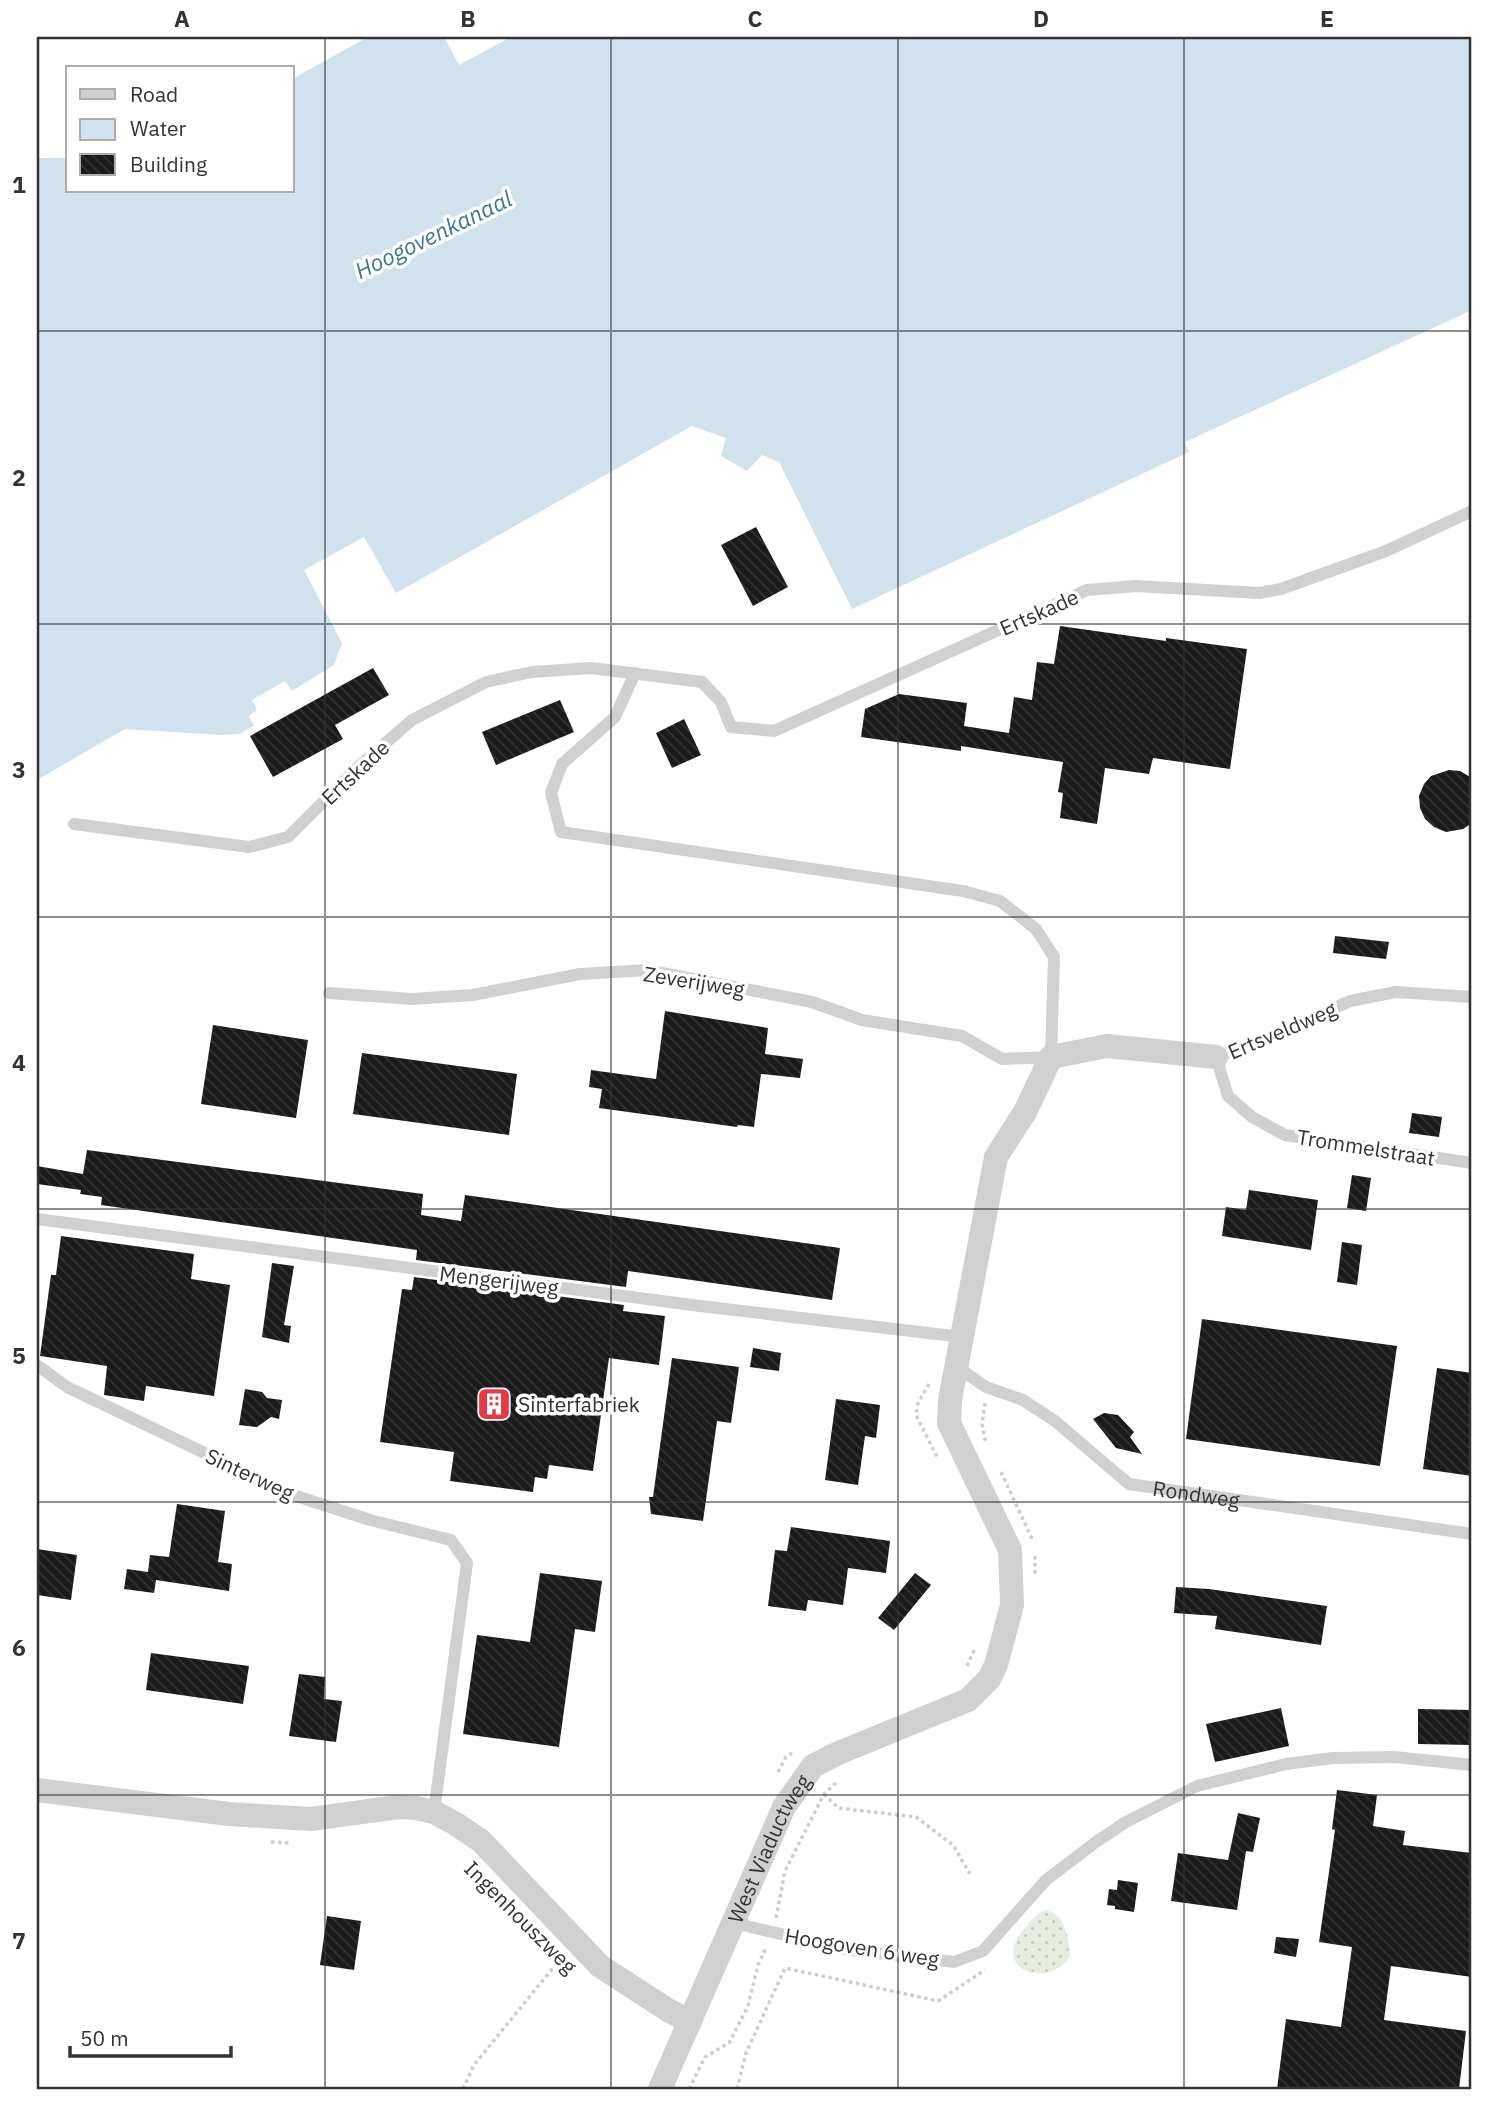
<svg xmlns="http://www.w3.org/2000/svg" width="1509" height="2126" font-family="'IBM Plex Sans',sans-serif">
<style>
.grass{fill:url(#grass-dots)}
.water{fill:#cfe2ee}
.building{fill:url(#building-back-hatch)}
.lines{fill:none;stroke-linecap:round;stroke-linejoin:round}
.path{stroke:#cdcdcd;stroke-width:3.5;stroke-dasharray:3.5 3.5;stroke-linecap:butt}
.lane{stroke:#d0d0d0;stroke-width:12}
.street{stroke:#d0d0d0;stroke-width:24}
.grid{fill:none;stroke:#333;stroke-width:2;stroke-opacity:0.55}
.labels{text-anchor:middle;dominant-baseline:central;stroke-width:7;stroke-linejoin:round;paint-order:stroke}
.street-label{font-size:21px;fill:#333;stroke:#fff}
.poi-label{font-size:21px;fill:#333;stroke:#fff;text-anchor:start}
.water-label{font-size:23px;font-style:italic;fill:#3f7597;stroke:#fff}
.neatline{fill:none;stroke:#333;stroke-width:2.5}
.grid-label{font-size:23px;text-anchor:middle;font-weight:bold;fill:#333}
</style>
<defs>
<pattern id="grass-dots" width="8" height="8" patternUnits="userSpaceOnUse" patternTransform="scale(1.75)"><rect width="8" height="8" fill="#e6ecdf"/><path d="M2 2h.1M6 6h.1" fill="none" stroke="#c6cbc0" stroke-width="1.8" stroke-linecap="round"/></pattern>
<pattern id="building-back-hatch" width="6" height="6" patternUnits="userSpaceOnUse" patternTransform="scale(1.75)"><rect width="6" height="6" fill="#1a1a1a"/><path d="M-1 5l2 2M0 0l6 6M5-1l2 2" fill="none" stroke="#333"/></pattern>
</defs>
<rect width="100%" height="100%" fill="#fff"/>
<path class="grass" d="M 1047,1910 C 1066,1915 1069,1939 1070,1957 C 1046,1991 987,1968 1026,1927 C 1032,1920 1037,1912 1047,1910 Z"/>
<path class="water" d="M 368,37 L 444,37 L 459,65 L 511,37 L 1472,37 L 1472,310 L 1185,442 L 1189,452 L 852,609 L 779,462 L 762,455 L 747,471 L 721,456 L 726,438 L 692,426 L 396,593 L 364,537 L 304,570 L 342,643 L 334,665 L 292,691 L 285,681 L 252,700 L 257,710 L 249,716 L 254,726 L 239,734 L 222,735 L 125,729 L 37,780 L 37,158 L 68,158 L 68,191 L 292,191 L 292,79 Z"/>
<path class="building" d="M 756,527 L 788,587 L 753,606 L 721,545 Z
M 1060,626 L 1166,641 L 1166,638 L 1247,649 L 1230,769 L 1153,758 L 1149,774 L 1105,768 L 1097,824 L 1060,818 L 1063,793 L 1058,792 L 1063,762 L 961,746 L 961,751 L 861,737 L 865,709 L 899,694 L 967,703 L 964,726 L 1009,733 L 1014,697 L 1032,700 L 1037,662 L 1054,664 Z
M 373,668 L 389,695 L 335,725 L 343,739 L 273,777 L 250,736 Z
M 560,700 L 574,732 L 496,765 L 482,732 Z
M 684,719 L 701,755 L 672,768 L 656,733 Z
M 1449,770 L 1460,771 L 1472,778 L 1472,823 L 1463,829 L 1446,832 L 1434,827 L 1425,819 L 1420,808 L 1419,796 L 1424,784 L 1431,776 Z
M 1335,936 L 1389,942 L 1386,959 L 1333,953 Z
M 665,1011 L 768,1028 L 765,1054 L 803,1059 L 800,1078 L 761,1074 L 754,1127 L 738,1125 L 737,1127 L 599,1108 L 602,1089 L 589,1087 L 591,1070 L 656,1079 Z
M 213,1025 L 308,1040 L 296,1118 L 201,1104 Z
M 362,1053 L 517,1074 L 509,1135 L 353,1114 Z
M 1412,1113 L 1442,1117 L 1439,1137 L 1409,1133 Z
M 87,1150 L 423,1194 L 421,1215 L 461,1221 L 465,1195 L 840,1248 L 832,1300 L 628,1271 L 626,1287 L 416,1260 L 417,1250 L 101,1205 L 102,1197 L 80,1194 L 81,1190 L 37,1184 L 37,1166 L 83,1174 Z
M 1352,1175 L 1371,1178 L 1366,1211 L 1347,1208 Z
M 1249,1190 L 1318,1200 L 1311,1250 L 1222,1236 L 1226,1207 L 1246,1210 Z
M 61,1236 L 194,1254 L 191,1279 L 230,1285 L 214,1396 L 146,1386 L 144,1401 L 104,1395 L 107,1366 L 40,1356 L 51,1275 L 56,1275 Z
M 1342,1242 L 1362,1245 L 1357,1285 L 1337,1282 Z
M 272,1263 L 294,1266 L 284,1325 L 291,1326 L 289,1343 L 262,1337 Z
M 414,1277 L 624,1305 L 623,1311 L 665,1316 L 659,1365 L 609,1358 L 593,1471 L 549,1465 L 547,1479 L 535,1477 L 533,1492 L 450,1481 L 454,1452 L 380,1442 L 402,1289 L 412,1290 Z
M 1202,1319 L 1397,1346 L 1380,1466 L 1186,1439 Z
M 753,1348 L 781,1353 L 779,1371 L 750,1367 Z
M 672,1358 L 739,1367 L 731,1423 L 717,1421 L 703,1521 L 651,1514 L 649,1497 L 653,1497 Z
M 1437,1368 L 1472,1373 L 1472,1476 L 1423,1469 Z
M 245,1389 L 262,1392 L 267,1398 L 282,1400 L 279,1419 L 271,1417 L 257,1427 L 239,1425 Z
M 836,1399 L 880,1405 L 876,1438 L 865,1436 L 858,1485 L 825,1480 Z
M 1104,1413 L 1118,1415 L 1134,1432 L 1130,1437 L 1142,1454 L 1116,1448 L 1093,1419 Z
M 177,1504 L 225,1511 L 218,1562 L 232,1564 L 229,1591 L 156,1580 L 154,1593 L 124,1589 L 127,1569 L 148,1572 L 150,1555 L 169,1557 Z
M 791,1527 L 890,1541 L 886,1573 L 848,1568 L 843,1605 L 808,1600 L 806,1611 L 768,1606 L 775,1550 L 787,1551 Z
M 37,1549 L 77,1555 L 71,1600 L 37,1595 Z
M 540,1573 L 602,1581 L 595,1632 L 575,1629 L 559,1747 L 463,1734 L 477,1635 L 530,1642 Z
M 915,1573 L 931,1585 L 894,1630 L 878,1618 Z
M 1176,1587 L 1209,1589 L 1327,1606 L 1321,1645 L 1215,1629 L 1217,1616 L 1174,1613 Z
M 151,1653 L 249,1666 L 243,1704 L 146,1690 Z
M 299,1674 L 325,1677 L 324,1699 L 342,1701 L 336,1742 L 289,1736 Z
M 1281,1708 L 1289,1746 L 1215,1762 L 1206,1724 Z
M 1418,1709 L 1472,1710 L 1472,1745 L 1418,1744 Z
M 1337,1790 L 1377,1795 L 1373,1826 L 1405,1831 L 1403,1845 L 1472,1853 L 1472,1977 L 1391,1966 L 1384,2020 L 1466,2031 L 1459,2089 L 1277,2089 L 1286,2019 L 1341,2027 L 1352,1947 L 1319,1942 L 1335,1830 L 1332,1829 Z
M 1238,1813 L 1260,1818 L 1253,1852 L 1246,1851 L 1237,1910 L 1171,1901 L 1178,1853 L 1228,1860 Z
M 1118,1880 L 1138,1883 L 1134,1912 L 1115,1909 L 1115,1906 L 1107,1905 L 1109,1889 L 1117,1890 Z
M 327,1916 L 361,1921 L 354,1970 L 320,1965 Z
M 1276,1937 L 1299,1939 L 1296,1957 L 1274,1953 Z"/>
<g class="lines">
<path class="path" d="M 929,1384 L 918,1403 L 916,1415 L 938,1459
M 985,1403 L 982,1424 L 986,1444
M 1001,1472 L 1033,1541
M 1035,1556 L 1035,1576
M 967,1666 L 975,1648
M 778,1772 L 786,1757 L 792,1753
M 824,1794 L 838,1808 L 916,1817 L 953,1845 L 970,1874
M 271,1842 L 291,1843
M 776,1918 L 785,1871 L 824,1794 L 838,1781
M 463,2089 L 474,2065 L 561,1958
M 689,2089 L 705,2057 L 729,2043 L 748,2006 L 758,1965 L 766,1948
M 737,2089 L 746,2053 L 785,1968 L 938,2001 L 985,1970"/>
<g class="lane">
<path d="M 74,824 L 249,847 L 288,837 L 358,767 L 412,720 L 486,682 L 532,672 L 591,668 L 702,682 L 721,702 L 731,727 L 774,731 L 1087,590 L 1136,586 L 1259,593 L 1281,589 L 1386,551 L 1472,511"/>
<path d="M 329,993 L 412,999 L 473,995 L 580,974 L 647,970 L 812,1002 L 862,1020 L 962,1036 L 1002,1059 L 1051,1057 L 1054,957 L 1036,929 L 1000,901 L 963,891 L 561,832 L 551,793 L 562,764 L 615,717 L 635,673"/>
<path d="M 1472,997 L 1396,992 L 1350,1001 L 1262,1041 L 1216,1057 L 1228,1096 L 1252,1117 L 1285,1135 L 1472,1163"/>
<path d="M 37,1219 L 700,1306 L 962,1337"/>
<path d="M 37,1365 L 67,1387 L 290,1494 L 370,1520 L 451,1540 L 467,1563 L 434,1812"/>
<path id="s1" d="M 957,1367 L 986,1387 L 1023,1400 L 1055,1421 L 1129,1484 L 1472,1534"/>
<path d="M 734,1923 L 849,1950 L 954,1962 L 983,1951 L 1046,1880 L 1096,1842 L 1126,1822 L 1197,1786 L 1286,1764 L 1333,1758 L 1394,1757 L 1472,1765"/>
</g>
<g class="street">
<path d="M 37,1790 L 229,1814 L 311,1819 L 398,1807 L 416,1808 L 434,1812 L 456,1824 L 481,1841 L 600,1966 L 668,2010 L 690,2022"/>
<path id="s2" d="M 660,2089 L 784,1807 L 813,1766 L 836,1754 L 968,1700 L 989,1679 L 996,1665 L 1012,1605 L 1010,1550 L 949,1423 L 950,1400 L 996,1157 L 1025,1112 L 1051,1057 L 1107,1046 L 1216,1057"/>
</g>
</g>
<path class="grid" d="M 325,37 L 325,2089M 611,37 L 611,2089M 898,37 L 898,2089M 1184,37 L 1184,2089M 37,331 L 1472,331M 37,624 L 1472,624M 37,917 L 1472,917M 37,1209 L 1472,1209M 37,1502 L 1472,1502M 37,1795 L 1472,1795"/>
<defs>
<g id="building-square" transform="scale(1.75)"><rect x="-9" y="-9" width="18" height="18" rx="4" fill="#e63946" stroke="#fff"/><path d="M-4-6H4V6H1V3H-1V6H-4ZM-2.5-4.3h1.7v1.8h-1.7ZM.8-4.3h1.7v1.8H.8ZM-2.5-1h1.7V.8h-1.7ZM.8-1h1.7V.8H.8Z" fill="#fff"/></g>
</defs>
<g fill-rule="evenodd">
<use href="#building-square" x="494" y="1404"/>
</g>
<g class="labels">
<g class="street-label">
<text transform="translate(1039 612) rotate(-24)">Ertskade</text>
<text transform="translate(355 772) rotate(-43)">Ertskade</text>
<text transform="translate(694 981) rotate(9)">Zeverijweg</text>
<text transform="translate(1282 1030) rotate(-23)">Ertsveldweg</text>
<text transform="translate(1366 1147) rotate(9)">Trommelstraat</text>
<text transform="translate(499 1280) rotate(7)">Mengerijweg</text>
<text transform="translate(250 1474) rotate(25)">Sinterweg</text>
<text stroke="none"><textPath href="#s1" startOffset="278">Rondweg</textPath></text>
<text stroke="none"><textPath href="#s2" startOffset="264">West Viaductweg</textPath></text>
<text transform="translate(521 1917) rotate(45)">Ingenhouszweg</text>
<text transform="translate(862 1947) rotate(9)">Hoogoven 6 weg</text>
</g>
<g class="poi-label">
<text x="518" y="1404">Sinterfabriek</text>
</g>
<g class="water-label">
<text transform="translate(433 234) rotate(-26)">Hoogovenkanaal</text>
</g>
</g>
<rect width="1509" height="2126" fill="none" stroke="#ffffff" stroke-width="77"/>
<rect x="66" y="66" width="228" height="126" fill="#ffffff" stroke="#adadad" stroke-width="2"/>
<rect x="80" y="89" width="35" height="10" fill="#d0d0d0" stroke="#adadad" stroke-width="2"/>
<text x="130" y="102" font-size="21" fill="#333333">Road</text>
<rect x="80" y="119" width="35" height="21" fill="#cfe2ee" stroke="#adadad" stroke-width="2"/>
<text x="130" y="136" font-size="21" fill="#333333">Water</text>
<rect x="80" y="154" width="35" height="21" fill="url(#building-back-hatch)" stroke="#adadad" stroke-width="2"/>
<text x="130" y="172" font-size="21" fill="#333333">Building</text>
<path d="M70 2046v10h161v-10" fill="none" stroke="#333333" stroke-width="3.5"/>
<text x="80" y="2046" font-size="21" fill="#333333" stroke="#ffffff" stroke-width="5" paint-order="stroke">50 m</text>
<rect x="38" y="38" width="1432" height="2050" class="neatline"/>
<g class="grid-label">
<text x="182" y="27">A</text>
<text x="468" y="27">B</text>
<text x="755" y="27">C</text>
<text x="1041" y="27">D</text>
<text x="1327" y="27">E</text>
<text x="19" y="193">1</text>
<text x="19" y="486">2</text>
<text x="19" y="778">3</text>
<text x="19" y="1071">4</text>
<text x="19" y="1364">5</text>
<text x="19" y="1656">6</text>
<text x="19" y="1949">7</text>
</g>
</svg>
